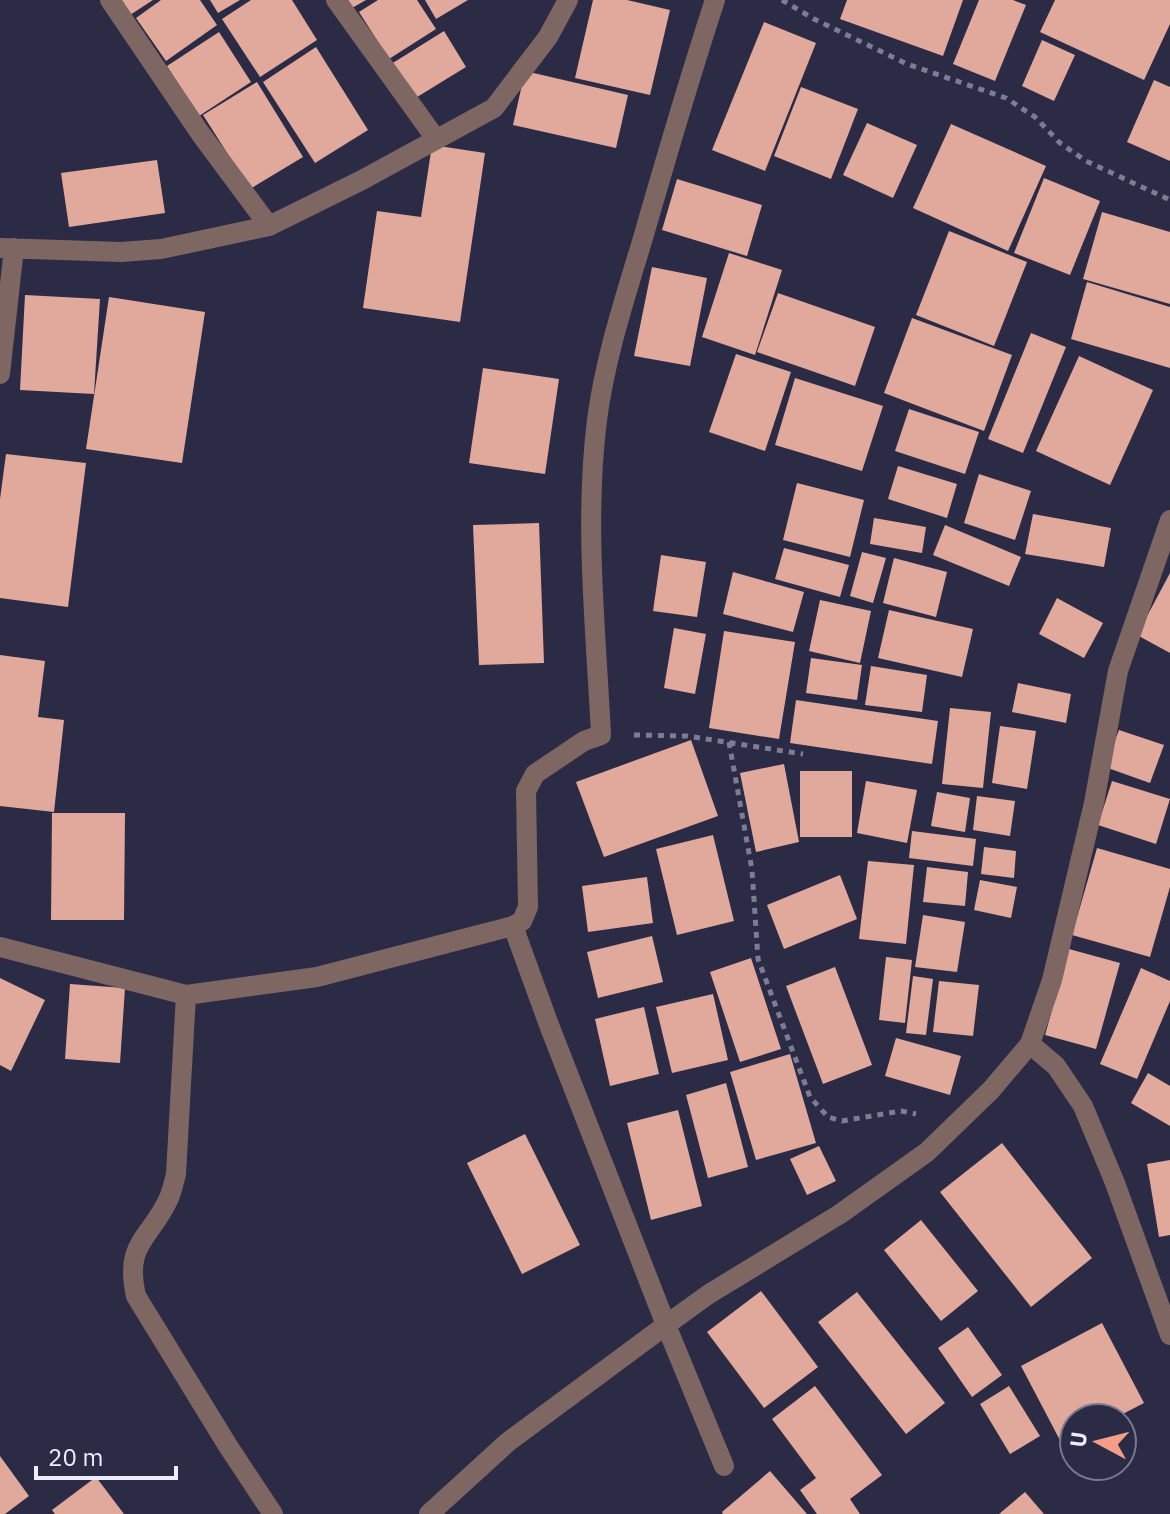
<svg xmlns="http://www.w3.org/2000/svg" width="1170" height="1514" font-family="'IBM Plex Sans',sans-serif">
<style>
.building{fill:#e1a99b}
.lines{fill:none;stroke-linecap:round;stroke-linejoin:round}
.path{stroke:#7c7d93;stroke-width:5;stroke-dasharray:6 6;stroke-linecap:butt}
.lane{stroke:#7e6663;stroke-width:20}
.street{stroke:#7e6663;stroke-width:20}
</style>
<rect width="100%" height="100%" fill="#2b2b45"/>
<path class="building" d="M 120,0 L 153,0 L 130,15 Z
M 161,0 L 200,0 L 217,25 L 166,61 L 136,18 Z
M 210,0 L 240,0 L 218,13 Z
M 251,0 L 292,0 L 317,40 L 260,77 L 222,19 Z
M 348,0 L 366,0 L 352,8 Z
M 378,0 L 417,0 L 436,29 L 389,59 L 359,12 Z
M 425,0 L 468,0 L 436,19 Z
M 593,0 L 627,0 L 670,10 L 650,95 L 575,78 Z
M 847,0 L 963,0 L 943,56 L 840,19 Z
M 979,0 L 1013,0 L 1026,5 L 995,81 L 953,64 Z
M 1055,0 L 1170,0 L 1170,24 L 1144,80 L 1040,32 Z
M 764,22 L 816,43 L 765,171 L 712,150 Z
M 444,31 L 466,67 L 409,102 L 388,66 Z
M 219,32 L 251,82 L 199,116 L 167,66 Z
M 1042,40 L 1075,55 L 1054,101 L 1022,86 Z
M 316,47 L 368,130 L 315,163 L 263,82 Z
M 525,71 L 628,95 L 616,148 L 513,125 Z
M 1154,80 L 1170,87 L 1170,161 L 1127,142 Z
M 257,82 L 303,157 L 250,189 L 203,115 Z
M 801,87 L 858,109 L 831,179 L 774,156 Z
M 867,123 L 917,145 L 893,198 L 843,175 Z
M 951,124 L 1046,166 L 1008,251 L 913,208 Z
M 432,145 L 485,153 L 460,322 L 363,308 L 377,211 L 421,217 Z
M 157,160 L 165,213 L 69,227 L 61,173 Z
M 1044,178 L 1100,201 L 1070,275 L 1014,253 Z
M 677,179 L 762,205 L 747,256 L 662,230 Z
M 1102,212 L 1170,232 L 1170,304 L 1083,279 Z
M 949,231 L 1027,262 L 994,346 L 916,315 Z
M 729,253 L 782,270 L 755,355 L 702,337 Z
M 652,267 L 707,278 L 690,366 L 634,356 Z
M 1087,282 L 1170,307 L 1170,368 L 1071,339 Z
M 778,293 L 875,327 L 855,386 L 757,352 Z
M 25,295 L 100,299 L 94,394 L 20,390 Z
M 109,297 L 205,312 L 182,463 L 86,449 Z
M 912,318 L 1012,355 L 984,431 L 884,393 Z
M 1031,333 L 1066,347 L 1023,453 L 988,439 Z
M 736,354 L 791,372 L 765,451 L 709,432 Z
M 1079,356 L 1153,390 L 1110,485 L 1036,451 Z
M 483,368 L 559,379 L 545,474 L 469,463 Z
M 795,378 L 883,406 L 862,471 L 775,445 Z
M 909,409 L 979,432 L 965,474 L 895,451 Z
M 6,454 L 86,463 L 68,607 L 0,598 L 0,499 Z
M 898,466 L 957,484 L 947,518 L 888,499 Z
M 979,474 L 1031,491 L 1015,540 L 964,523 Z
M 797,483 L 864,500 L 850,557 L 783,540 Z
M 1033,514 L 1111,528 L 1104,567 L 1025,554 Z
M 874,518 L 926,527 L 922,553 L 870,544 Z
M 539,523 L 544,663 L 479,665 L 473,525 Z
M 945,525 L 1021,557 L 1009,586 L 933,555 Z
M 784,548 L 849,565 L 840,597 L 775,579 Z
M 862,552 L 886,558 L 873,603 L 850,596 Z
M 661,555 L 706,562 L 697,617 L 653,611 Z
M 894,558 L 947,572 L 936,617 L 883,603 Z
M 733,572 L 804,592 L 793,632 L 723,614 Z
M 1170,573 L 1170,653 L 1137,635 Z
M 1057,598 L 1103,623 L 1084,658 L 1039,634 Z
M 820,600 L 871,611 L 860,663 L 809,651 Z
M 889,610 L 973,629 L 962,677 L 878,658 Z
M 674,628 L 706,634 L 695,694 L 664,688 Z
M 724,631 L 795,642 L 779,739 L 709,728 Z
M 0,655 L 45,661 L 38,717 L 64,720 L 54,812 L 0,806 Z
M 811,658 L 862,665 L 857,700 L 806,693 Z
M 871,666 L 927,675 L 922,712 L 865,705 Z
M 1018,683 L 1071,694 L 1066,723 L 1012,712 Z
M 796,700 L 938,721 L 932,764 L 790,743 Z
M 950,708 L 991,712 L 983,788 L 942,784 Z
M 1000,726 L 1036,731 L 1027,789 L 992,783 Z
M 1119,730 L 1164,745 L 1150,783 L 1105,767 Z
M 691,740 L 718,816 L 604,857 L 576,782 Z
M 784,764 L 799,842 L 756,852 L 740,773 Z
M 800,771 L 852,771 L 852,837 L 800,837 Z
M 866,781 L 917,790 L 907,843 L 857,833 Z
M 1112,781 L 1170,799 L 1156,844 L 1098,825 Z
M 937,792 L 970,798 L 965,832 L 931,826 Z
M 977,796 L 1015,801 L 1010,836 L 973,830 Z
M 52,813 L 125,813 L 124,920 L 51,920 Z
M 912,831 L 976,839 L 973,866 L 909,858 Z
M 713,835 L 734,921 L 677,935 L 656,849 Z
M 984,847 L 1016,851 L 1014,878 L 981,874 Z
M 1097,848 L 1170,869 L 1170,887 L 1150,957 L 1072,935 Z
M 868,861 L 914,865 L 906,944 L 859,939 Z
M 927,867 L 968,872 L 965,906 L 923,902 Z
M 840,875 L 857,919 L 784,949 L 767,905 Z
M 647,877 L 653,923 L 588,932 L 582,886 Z
M 980,880 L 1017,887 L 1011,918 L 974,910 Z
M 923,915 L 965,922 L 957,972 L 915,967 Z
M 652,936 L 663,982 L 598,998 L 587,952 Z
M 1069,949 L 1120,963 L 1096,1049 L 1045,1035 Z
M 886,957 L 912,960 L 905,1023 L 879,1020 Z
M 751,958 L 781,1049 L 740,1062 L 710,972 Z
M 835,967 L 872,1065 L 823,1084 L 786,986 Z
M 1141,968 L 1170,981 L 1170,1001 L 1137,1079 L 1100,1064 Z
M 913,976 L 933,979 L 926,1035 L 906,1033 Z
M 0,978 L 45,1000 L 11,1071 L 0,1065 Z
M 939,981 L 979,985 L 973,1036 L 933,1032 Z
M 70,984 L 125,988 L 120,1063 L 65,1059 Z
M 713,994 L 728,1060 L 672,1073 L 656,1007 Z
M 644,1007 L 659,1074 L 610,1086 L 595,1019 Z
M 896,1038 L 961,1056 L 950,1095 L 885,1076 Z
M 790,1054 L 816,1143 L 756,1160 L 730,1072 Z
M 1148,1073 L 1170,1086 L 1170,1126 L 1131,1103 Z
M 726,1083 L 748,1167 L 708,1178 L 686,1095 Z
M 678,1110 L 702,1206 L 651,1220 L 627,1123 Z
M 525,1134 L 580,1245 L 522,1274 L 467,1163 Z
M 1002,1143 L 1092,1258 L 1031,1307 L 940,1192 Z
M 819,1146 L 836,1181 L 807,1195 L 790,1159 Z
M 1170,1160 L 1170,1235 L 1159,1237 L 1147,1164 Z
M 921,1220 L 978,1291 L 941,1321 L 884,1250 Z
M 761,1291 L 818,1367 L 764,1408 L 707,1332 Z
M 857,1292 L 945,1403 L 906,1434 L 818,1322 Z
M 1102,1323 L 1144,1403 L 1115,1418 L 1074,1418 L 1074,1440 L 1063,1446 L 1021,1366 Z
M 968,1327 L 1002,1375 L 972,1397 L 938,1348 Z
M 815,1386 L 882,1475 L 850,1499 L 860,1514 L 817,1514 L 800,1490 L 816,1478 L 772,1419 Z
M 1009,1386 L 1040,1436 L 1010,1454 L 980,1404 Z
M 0,1456 L 29,1496 L 5,1514 L 0,1514 Z
M 770,1471 L 807,1514 L 723,1514 L 722,1512 Z
M 96,1477 L 124,1514 L 55,1514 L 52,1510 Z
M 1025,1492 L 1044,1514 L 999,1514 Z"/>
<g class="lines">
<path class="path" d="M 782,0 L 814,19 L 907,64 L 1006,98 L 1035,117 L 1060,143 L 1086,161 L 1170,200
M 634,735 L 687,736 L 803,754
M 729,742 L 752,870 L 758,959 L 810,1097 L 828,1117 L 842,1121 L 901,1111 L 916,1114"/>
<path class="lane" d="M 513,926 L 549,1025 L 666,1325"/>
<path class="street" d="M 110,0 L 200,133 L 269,226
M 336,0 L 436,139
M 0,248 L 121,252 L 161,249 L 269,226 L 362,180 L 494,108 L 548,37 L 568,0
M 0,374 L 14,248
M 0,947 L 186,995 L 317,977 L 513,926 L 522,921 L 528,907 L 526,791 L 535,774 L 584,741 L 601,735 C 596,631 584,524 597,420 C 605,358 625,298 643,238 C 666,158 689,79 715,0
M 186,995 L 176,1174 C 174,1182 172,1191 169,1198 C 150,1240 124,1242 136,1296 L 228,1446 L 273,1514
M 1030,1044 L 1056,1066 L 1083,1106 L 1115,1183 L 1170,1335
M 666,1325 L 724,1466
M 429,1514 L 508,1442 L 666,1325 L 709,1294 L 840,1214 L 927,1152 L 991,1090 L 1030,1044 L 1052,980 L 1094,803 L 1118,671 L 1170,520"/>
</g>
<g transform="translate(1098 1442) rotate(277)"><circle r="38" fill="#2b2b45" stroke="#78788f" stroke-width="2"/>
<path d="M0-6L14 30L0 20L-14 30Z" fill="#f49e8a"/>
<text y="-12" font-size="22" font-weight="bold" text-anchor="middle" fill="#ebecfe">U</text>
</g>
<path d="M36 1466v12h140v-12" fill="none" stroke="#ebecfe" stroke-width="4"/>
<text x="48" y="1466" font-size="24" fill="#ebecfe" stroke="#2b2b45" stroke-width="6" paint-order="stroke">20 m</text>
</svg>
